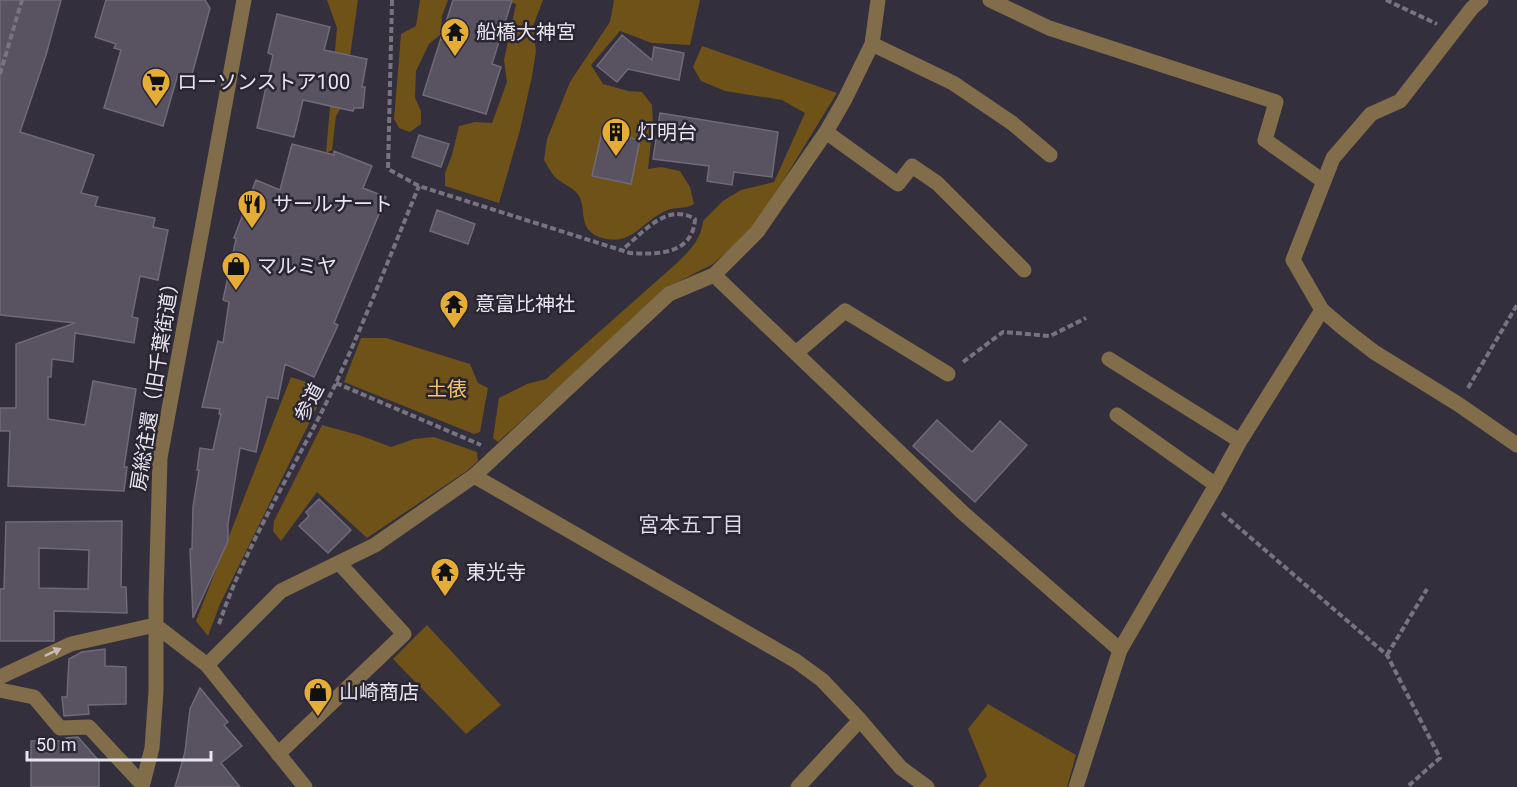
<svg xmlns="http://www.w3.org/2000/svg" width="1517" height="787" font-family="Roboto,'Noto Sans JP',sans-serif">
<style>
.green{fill:#6e5217}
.building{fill:#585261;stroke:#6f6979;stroke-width:1.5;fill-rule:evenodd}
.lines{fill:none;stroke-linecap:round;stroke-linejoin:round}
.path{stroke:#787380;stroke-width:4;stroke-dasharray:6 3;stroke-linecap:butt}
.minor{stroke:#816d49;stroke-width:15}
.oneway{fill:#c4bbb4}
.labels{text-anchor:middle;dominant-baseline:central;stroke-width:5;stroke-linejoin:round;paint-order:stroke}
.poi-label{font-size:20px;fill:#e8e5ee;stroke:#2a2532;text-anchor:start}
.street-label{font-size:20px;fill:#e8e5ee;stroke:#2a2532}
.park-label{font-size:20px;fill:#f7c567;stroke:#2a2532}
.neighbourhood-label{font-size:21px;fill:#ddd7e9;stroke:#2a2532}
</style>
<rect width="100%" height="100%" fill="#342f3d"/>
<path class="green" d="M 327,0 L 358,0 L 343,105 L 336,116 L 332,150 L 326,153 L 337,28 Z
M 420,0 L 448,0 L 442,16 L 441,34 L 429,44 L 416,71 L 415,98 L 421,111 L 421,124 L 410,132 L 399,128 L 394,119 L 401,34 L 416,26 Z
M 504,0 L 543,0 L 533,26 L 536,51 L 532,76 L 520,130 L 499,203 L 445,186 L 445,173 L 452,155 L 459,126 L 475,122 L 492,123 L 507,82 L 504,60 L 516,4 Z
M 614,0 L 700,0 L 690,45 L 652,43 L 620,31 L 591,65 L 603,84 L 628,91 L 642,92 L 652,105 L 653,123 L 648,169 L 661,167 L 680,171 L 690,187 L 694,204 C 685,210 673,206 663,212 C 640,224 631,246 602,238 C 595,236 587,231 585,223 C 582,214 584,205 579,196 C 573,186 561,184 554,176 C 550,171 547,165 544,160 L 547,139 L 570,82 L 610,22 Z
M 702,46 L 837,93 L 754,228 L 713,264 L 668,287 L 498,442 L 493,438 L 499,398 L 527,384 L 546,379 L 677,263 C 690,250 701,240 703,221 L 723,201 L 741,190 L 774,182 L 805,113 L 782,100 L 725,91 L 701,81 L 693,67 Z
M 361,338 L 386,338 L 470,364 L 478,383 L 488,388 L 480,432 L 474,434 L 344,382 Z
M 291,377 L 316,385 L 324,393 L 220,604 L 208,636 L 196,621 Z
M 322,425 L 362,436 L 391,447 L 414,439 L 434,437 L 477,452 L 478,461 L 468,470 L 367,538 L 317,492 L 281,541 L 273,531 L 274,521 Z
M 427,625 L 501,705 L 466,734 L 393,659 Z
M 988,704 L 1076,755 L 1067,787 L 978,787 L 987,776 L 968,729 Z"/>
<path class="building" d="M 0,0 L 61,0 L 46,55 L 20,132 L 94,155 L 81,193 L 98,197 L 95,206 L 155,218 L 153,227 L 168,230 L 158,280 L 140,276 L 132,317 L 138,318 L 134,343 L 75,333 L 73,362 L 52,359 L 51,377 L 48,377 L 48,419 L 85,425 L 93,381 L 136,389 L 124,467 L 127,467 L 124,491 L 8,486 L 10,431 L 0,431 L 0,408 L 16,408 L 16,344 L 75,323 L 0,315 Z
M 106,0 L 205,0 L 210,8 L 191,78 L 178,74 L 163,126 L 104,108 L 121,50 L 114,48 L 116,44 L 95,37 Z
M 453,0 L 512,0 L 492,64 L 501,67 L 486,114 L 423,95 Z
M 277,14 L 330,27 L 324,50 L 367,59 L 362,87 L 365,87 L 363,108 L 354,108 L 353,111 L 303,100 L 294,137 L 257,128 L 273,55 L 268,53 Z
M 622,35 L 652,60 L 654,47 L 684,53 L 679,80 L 628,69 L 617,82 L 597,66 Z
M 660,113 L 778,132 L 772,177 L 734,172 L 732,185 L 707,181 L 709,166 L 653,159 Z
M 602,132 L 640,140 L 631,184 L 592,176 Z
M 419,135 L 449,144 L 441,167 L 412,157 Z
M 292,144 L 334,155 L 334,151 L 372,166 L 363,188 L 386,197 L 334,323 L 338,325 L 314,377 L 285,364 L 278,399 L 267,397 L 256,452 L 240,448 L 228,524 L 228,541 L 193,618 L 190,549 L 192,549 L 193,507 L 199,470 L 197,470 L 200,448 L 213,450 L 221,414 L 219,414 L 220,409 L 202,407 L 218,341 L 223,343 L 229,302 L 223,300 L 236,239 L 234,238 L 256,180 L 280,190 Z
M 437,210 L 475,224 L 468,244 L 430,231 Z
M 937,420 L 972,452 L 1000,421 L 1027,445 L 975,502 L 913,446 Z
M 319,499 L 351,530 L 328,553 L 299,526 L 309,516 L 306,512 Z
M 122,521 L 121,587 L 126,587 L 127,613 L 54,611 L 54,641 L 0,641 L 0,589 L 4,589 L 6,522 ZM 39,548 L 89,550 L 88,589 L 39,588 Z
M 105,649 L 105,666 L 126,667 L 126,704 L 88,705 L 89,714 L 64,716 L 62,697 L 67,697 L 69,659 L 82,652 Z
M 200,688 L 228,722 L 224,725 L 242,746 L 221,763 L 240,787 L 175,787 L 185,752 L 190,709 Z
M 78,737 L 99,761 L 99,787 L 31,787 L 31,741 L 66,741 L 66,738 Z"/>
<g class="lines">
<path class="path" d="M 392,0 L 388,169 L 419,186 L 630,253 C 658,255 693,254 695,219 C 666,202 643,233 622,250
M 1386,0 L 1437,24
M 0,74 L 22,0
M 963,362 L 1003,332 L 1050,336 L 1086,318
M 336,383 L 481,445
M 1468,388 L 1517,305
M 1222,513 L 1387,655 L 1440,758 L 1407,787
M 219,624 C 248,539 298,463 336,383 C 366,318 392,251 419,186
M 1387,655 L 1427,589"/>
<path class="minor" d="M 990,0 L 1049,28 L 1276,102 L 1265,140 L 1323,181
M 1481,0 L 1472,8 L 1400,101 L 1371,114 L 1333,158 L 1293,260 L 1322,310 L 1343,328 L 1374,352 L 1458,404 L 1517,445
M 872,44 L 953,83 L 1012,123 L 1050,155
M 826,132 L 898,184 L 912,166 L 937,183 L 1024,270
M 714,275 L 962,512 L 1120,650
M 796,353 L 845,311 L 948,374
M 1109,359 L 1240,441
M 1117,415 L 1216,485
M 474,476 L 796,661 L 822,680 L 860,720 L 901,768 L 927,787
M 155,625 L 207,665 L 305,787
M 207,665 L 281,591 L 375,545 L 474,476 L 669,294 L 714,275 L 757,232 L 826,132 L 845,99 L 872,44 L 878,0
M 0,677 L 71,644 L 155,625
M 0,690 L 34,697 L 60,728 L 89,727 L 142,784
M 278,754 L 404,634 L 339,563
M 142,787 L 152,748 L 156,691 L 156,599 L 160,458 L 244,0
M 798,787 L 860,720
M 1076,787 L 1120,650 L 1216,485 L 1240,441 L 1322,310"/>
</g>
<defs><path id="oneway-solid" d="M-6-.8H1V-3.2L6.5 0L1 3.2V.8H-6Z" transform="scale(1.5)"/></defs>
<use class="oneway" href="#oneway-solid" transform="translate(53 652) rotate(-25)"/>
<defs>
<g id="temple-pin" transform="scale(1.5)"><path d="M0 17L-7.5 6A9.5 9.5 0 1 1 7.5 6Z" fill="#e5ad36" stroke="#2a2532"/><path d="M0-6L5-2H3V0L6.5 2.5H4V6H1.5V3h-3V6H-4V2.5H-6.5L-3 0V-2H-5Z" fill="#111"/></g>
<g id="supermarket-pin" transform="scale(1.5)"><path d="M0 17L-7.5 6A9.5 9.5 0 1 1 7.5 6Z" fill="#e5ad36" stroke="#2a2532"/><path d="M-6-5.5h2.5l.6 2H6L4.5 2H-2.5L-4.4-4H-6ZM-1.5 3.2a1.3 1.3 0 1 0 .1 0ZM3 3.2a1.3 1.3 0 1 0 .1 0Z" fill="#111"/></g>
<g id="building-pin" transform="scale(1.5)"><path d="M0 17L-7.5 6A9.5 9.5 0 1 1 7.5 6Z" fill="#e5ad36" stroke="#2a2532"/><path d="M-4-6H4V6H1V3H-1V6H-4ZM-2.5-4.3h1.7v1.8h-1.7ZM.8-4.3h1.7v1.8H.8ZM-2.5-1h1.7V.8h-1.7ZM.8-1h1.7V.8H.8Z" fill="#111"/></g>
<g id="restaurant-pin" transform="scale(1.5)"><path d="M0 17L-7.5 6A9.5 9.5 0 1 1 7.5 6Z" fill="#e5ad36" stroke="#2a2532"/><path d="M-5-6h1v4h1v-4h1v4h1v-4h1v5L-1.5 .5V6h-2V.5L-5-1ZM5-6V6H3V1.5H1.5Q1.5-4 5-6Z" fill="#111"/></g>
<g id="shop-pin" transform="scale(1.5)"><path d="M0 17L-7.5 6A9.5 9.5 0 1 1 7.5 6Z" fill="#e5ad36" stroke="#2a2532"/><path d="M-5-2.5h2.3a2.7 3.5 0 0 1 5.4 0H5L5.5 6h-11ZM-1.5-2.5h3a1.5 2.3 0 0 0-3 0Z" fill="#111"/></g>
</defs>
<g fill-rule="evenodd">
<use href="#temple-pin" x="455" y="32"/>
<use href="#supermarket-pin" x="156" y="82"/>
<use href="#building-pin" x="616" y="132"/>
<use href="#restaurant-pin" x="252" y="204"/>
<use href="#shop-pin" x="236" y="266"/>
<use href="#temple-pin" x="454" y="304"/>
<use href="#temple-pin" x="445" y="572"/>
<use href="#shop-pin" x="318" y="692"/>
</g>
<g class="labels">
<g class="poi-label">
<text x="476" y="32">船橋大神宮</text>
<text x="177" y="82">ローソンストア100</text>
<text x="637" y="132">灯明台</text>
<text x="273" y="204">サールナート</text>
<text x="257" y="266">マルミヤ</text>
<text x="475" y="304">意富比神社</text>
<text x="466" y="572">東光寺</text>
<text x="339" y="692">山崎商店</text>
</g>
<g class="street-label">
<text transform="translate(155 382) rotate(-81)">房総往還（旧千葉街道）</text>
<text transform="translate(309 402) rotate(-63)">参道</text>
</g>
<g class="park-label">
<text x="447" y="389">土俵</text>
</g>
<g class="neighbourhood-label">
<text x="691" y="525">宮本五丁目</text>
</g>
</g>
<path d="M27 751v9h184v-9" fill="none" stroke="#e8e5ee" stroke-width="3"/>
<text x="36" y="751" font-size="18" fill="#e8e5ee" stroke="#2a2532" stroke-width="4.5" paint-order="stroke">50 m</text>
</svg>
